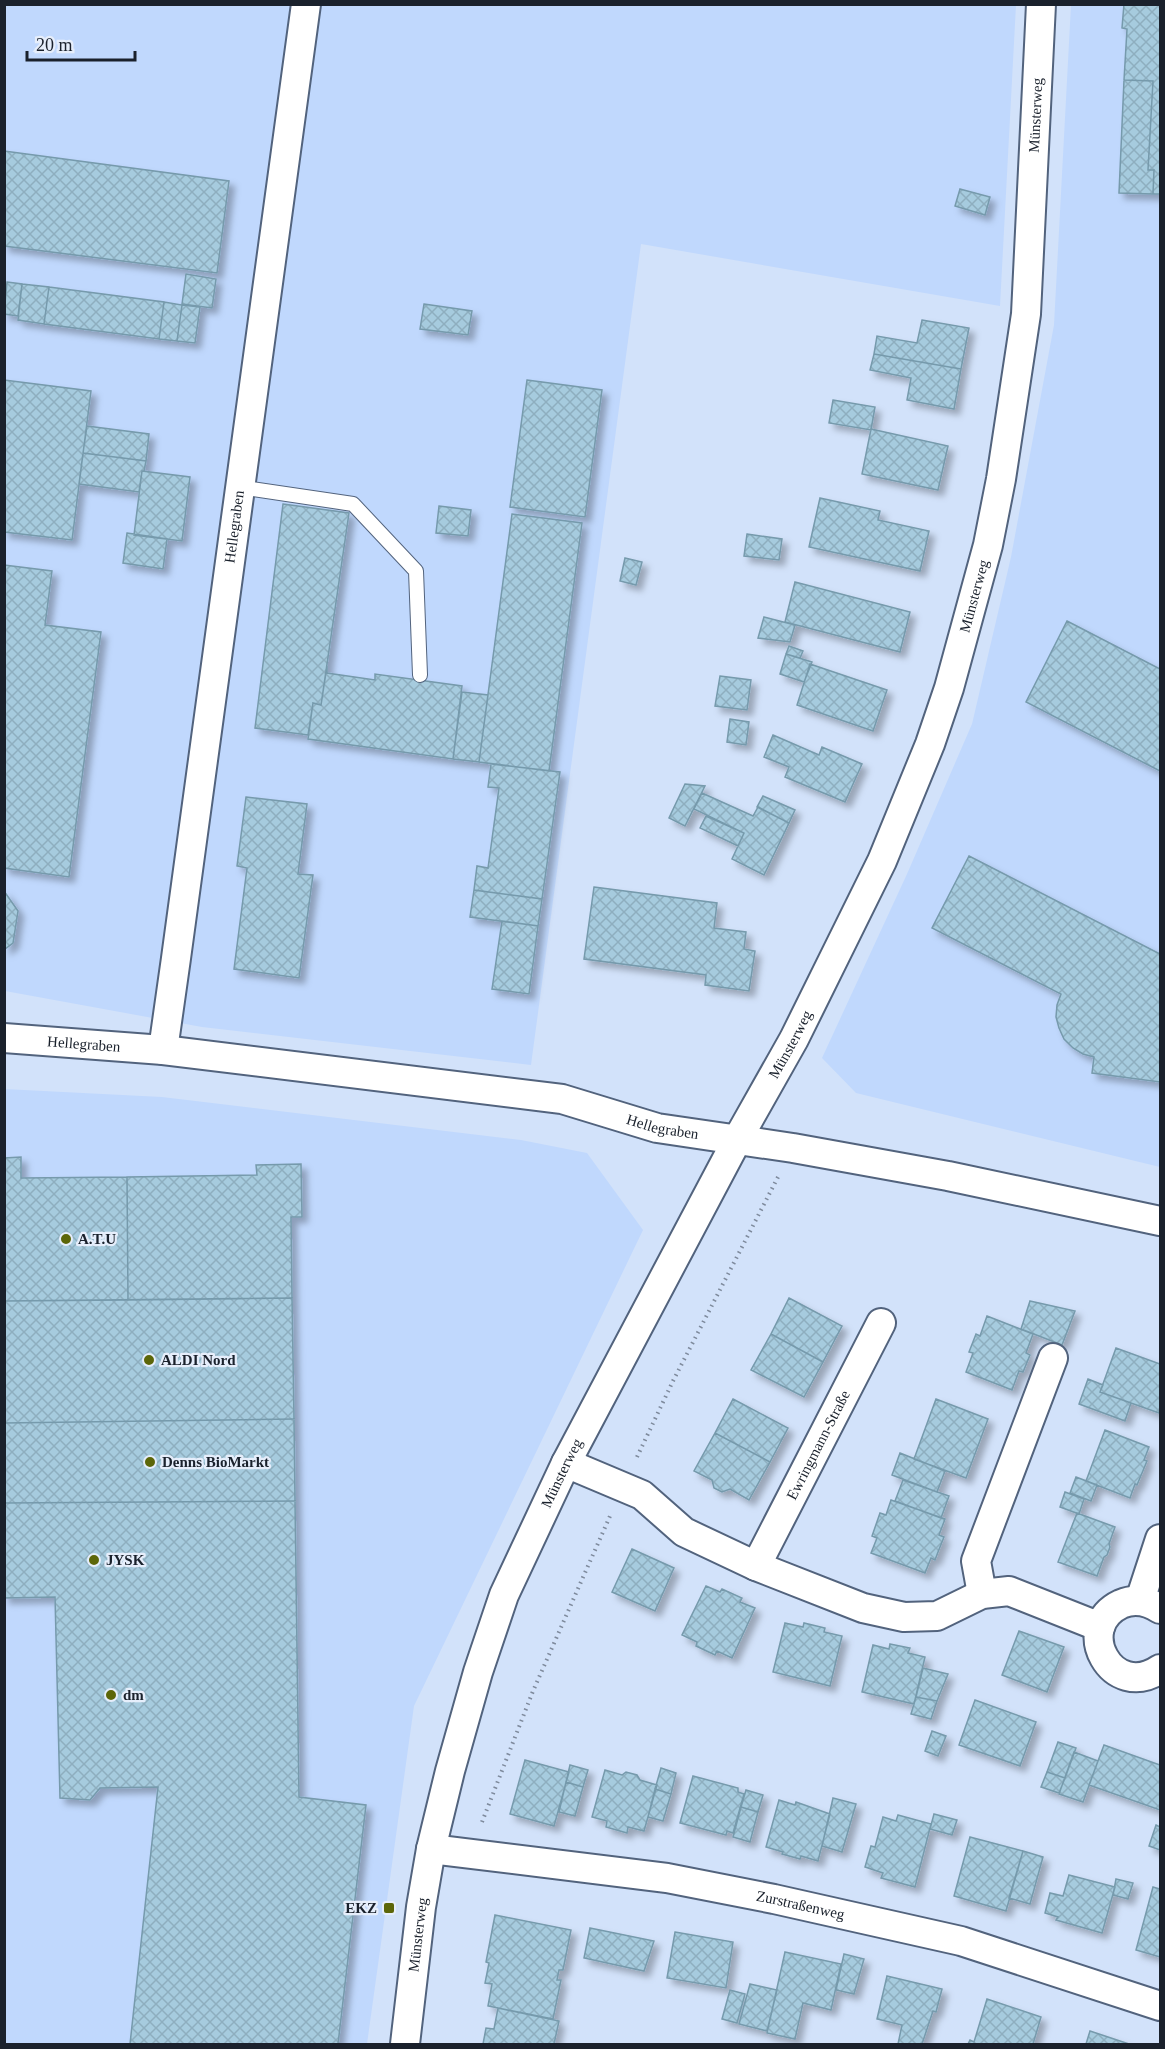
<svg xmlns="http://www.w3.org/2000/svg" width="1165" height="2049" font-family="'Times New Roman',serif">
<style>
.built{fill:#c0d8fd}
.building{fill:url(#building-cross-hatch);stroke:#769aac;stroke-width:1.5;filter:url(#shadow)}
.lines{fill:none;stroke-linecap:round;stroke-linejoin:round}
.service-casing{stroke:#52637d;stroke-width:16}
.minor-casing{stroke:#52637d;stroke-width:32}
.path{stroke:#7e8a9c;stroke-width:4;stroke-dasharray:1.5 4.5;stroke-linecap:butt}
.service{stroke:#fff;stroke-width:14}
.minor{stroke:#fff;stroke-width:28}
.poi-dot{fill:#5c6609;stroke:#e6eefb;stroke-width:2}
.labels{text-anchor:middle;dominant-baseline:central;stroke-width:4.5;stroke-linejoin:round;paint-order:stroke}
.street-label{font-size:15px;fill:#1a212c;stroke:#e6eefb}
.poi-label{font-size:15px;font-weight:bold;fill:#1a212c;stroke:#e6eefb;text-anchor:start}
</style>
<defs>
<pattern id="building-cross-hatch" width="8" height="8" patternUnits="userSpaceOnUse" patternTransform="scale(1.5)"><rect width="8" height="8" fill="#a6cbde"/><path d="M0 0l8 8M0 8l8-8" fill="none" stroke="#8eaebf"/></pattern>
<filter id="shadow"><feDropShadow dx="5.5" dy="5.5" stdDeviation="3" flood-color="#0004"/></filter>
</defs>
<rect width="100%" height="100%" fill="#d2e2fa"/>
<path class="built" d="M 4,5 L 1016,5 L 1000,306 L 641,244 L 531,1065 L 202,1027 L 5,991 Z
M 1071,5 L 1160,5 L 1160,1167 L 856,1093 L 822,1058 L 907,874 L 972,724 L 1011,557 L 1054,325 Z
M 4,1089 L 162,1097 L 521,1140 L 587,1153 L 643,1230 L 414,1706 L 367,2044 L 5,2044 Z"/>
<path class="building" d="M 1124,4 L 1160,4 L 1160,194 L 1153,194 L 1154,170 L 1148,170 L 1153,81 L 1124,80 L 1127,29 L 1122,28 Z
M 1124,80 L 1153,81 L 1148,170 L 1154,170 L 1153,194 L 1119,193 Z
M 4,151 L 229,181 L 217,273 L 4,246 Z
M 960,189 L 990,197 L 985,215 L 955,206 Z
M 186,274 L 216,279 L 212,308 L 182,304 Z
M 7,282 L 22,284 L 18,316 L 4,314 Z
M 22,284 L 49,287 L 44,324 L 18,320 Z
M 49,287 L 164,302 L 159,339 L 44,324 Z
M 164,302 L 182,305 L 177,341 L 159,339 Z
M 424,304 L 472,311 L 468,335 L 420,329 Z
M 182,305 L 200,307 L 195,343 L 177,341 Z
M 922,320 L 969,328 L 961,369 L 874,354 L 877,336 L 917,343 Z
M 874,354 L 961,369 L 954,409 L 907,400 L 911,378 L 870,370 Z
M 4,380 L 91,391 L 72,540 L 4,532 Z
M 527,380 L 602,390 L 585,517 L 510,507 Z
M 833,400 L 875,407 L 871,430 L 829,423 Z
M 87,426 L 149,434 L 146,461 L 83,453 Z
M 871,429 L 948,446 L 938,490 L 862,474 Z
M 83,453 L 146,461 L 144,471 L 142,471 L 139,492 L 79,484 Z
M 142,471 L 190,477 L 182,541 L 134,535 Z
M 820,498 L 880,511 L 878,520 L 929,531 L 920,571 L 809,547 Z
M 283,504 L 349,513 L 321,705 L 313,703 L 308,735 L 255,728 Z
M 439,506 L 471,510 L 468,536 L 436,533 Z
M 512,514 L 582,523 L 549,771 L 479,762 Z
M 127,533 L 167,539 L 163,569 L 123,563 Z
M 747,534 L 782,539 L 779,560 L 744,556 Z
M 625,558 L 642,562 L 636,585 L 620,581 Z
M 4,565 L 52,571 L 45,625 L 101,632 L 69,877 L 4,868 Z
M 795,582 L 910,612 L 900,652 L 785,622 Z
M 764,617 L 795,625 L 790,642 L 758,638 Z
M 1067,621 L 1160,669 L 1160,771 L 1026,702 Z
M 789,646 L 803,651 L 800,658 L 786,654 Z
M 786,654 L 812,662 L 804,682 L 780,674 Z
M 810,664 L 887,690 L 873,731 L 797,705 Z
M 327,666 L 327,673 L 375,680 L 375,674 L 462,686 L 453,759 L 308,739 L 313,703 L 321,705 Z
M 720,676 L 751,680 L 747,710 L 715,706 Z
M 462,692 L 488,695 L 479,762 L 453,759 Z
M 730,719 L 749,722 L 746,745 L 727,742 Z
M 773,735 L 819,755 L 822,747 L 862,764 L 845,802 L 785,777 L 789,767 L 764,757 Z
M 491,764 L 560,772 L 542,899 L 474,890 L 477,866 L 488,868 L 499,788 L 488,787 Z
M 685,784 L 705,786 L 685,826 L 669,818 Z
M 702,793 L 753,816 L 758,807 L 789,823 L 764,875 L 732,859 L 744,833 L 694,809 Z
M 763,796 L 795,810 L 789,823 L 757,807 Z
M 246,797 L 307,804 L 298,874 L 313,875 L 299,978 L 234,969 L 247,868 L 237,866 Z
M 706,816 L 744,833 L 738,846 L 700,828 Z
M 969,856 L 1160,954 L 1160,1082 L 1092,1073 L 1094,1057 L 1083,1054 L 1073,1048 L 1064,1039 L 1059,1028 L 1056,1017 L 1057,1005 L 1061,994 L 932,928 Z
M 594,887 L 717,903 L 714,928 L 746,932 L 744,949 L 755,951 L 749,991 L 705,985 L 706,975 L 584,959 Z
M 474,890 L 542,899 L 538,926 L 470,917 Z
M 4,891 L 18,911 L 13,943 L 5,949 Z
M 502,921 L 538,926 L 529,994 L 492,989 Z
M 21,1157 L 21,1178 L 127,1177 L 128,1300 L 4,1301 L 4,1158 Z
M 301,1164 L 302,1217 L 291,1217 L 292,1298 L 128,1300 L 127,1177 L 257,1175 L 256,1165 Z
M 292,1298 L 294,1419 L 4,1423 L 4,1301 Z
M 789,1298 L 842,1326 L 823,1362 L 771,1334 Z
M 1030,1301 L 1075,1311 L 1062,1345 L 1021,1329 Z
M 987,1316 L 1033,1334 L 1026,1353 L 1030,1355 L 1023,1372 L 1019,1371 L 1012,1390 L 966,1372 L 973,1353 L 969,1352 L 976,1334 L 980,1336 Z
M 771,1334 L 823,1362 L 804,1397 L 751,1370 Z
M 1116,1348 L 1160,1364 L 1160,1408 L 1159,1413 L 1100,1392 Z
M 1088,1379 L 1103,1385 L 1100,1392 L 1131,1403 L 1125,1421 L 1079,1404 Z
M 733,1399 L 788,1428 L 770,1462 L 715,1433 Z
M 936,1399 L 988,1419 L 966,1478 L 914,1459 Z
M 294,1419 L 295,1501 L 4,1503 L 4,1423 Z
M 1105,1430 L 1149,1447 L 1144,1460 L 1147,1461 L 1137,1485 L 1135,1484 L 1130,1498 L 1086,1481 Z
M 715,1433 L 770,1462 L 749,1500 L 730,1489 L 722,1492 L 714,1488 L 712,1480 L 694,1471 Z
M 900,1453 L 945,1471 L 937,1492 L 892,1475 Z
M 1076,1477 L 1097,1485 L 1091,1501 L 1070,1493 Z
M 903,1480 L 949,1496 L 941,1518 L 895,1501 Z
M 1065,1492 L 1084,1499 L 1079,1514 L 1060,1507 Z
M 891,1500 L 945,1519 L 939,1535 L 944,1537 L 938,1552 L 935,1560 L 931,1558 L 925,1573 L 871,1553 L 877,1538 L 872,1536 L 880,1513 L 886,1515 Z
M 295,1501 L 299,1797 L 366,1805 L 338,2044 L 130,2044 L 158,1787 L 100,1788 L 90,1800 L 60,1798 L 55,1597 L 4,1598 L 4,1503 Z
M 1077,1513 L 1115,1527 L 1109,1544 L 1110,1547 L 1107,1555 L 1104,1557 L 1097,1576 L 1058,1562 Z
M 632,1549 L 674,1568 L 655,1611 L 612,1592 Z
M 706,1586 L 720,1592 L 722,1589 L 742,1598 L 740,1602 L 755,1608 L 732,1658 L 717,1651 L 715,1655 L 696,1646 L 697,1642 L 682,1635 Z
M 785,1623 L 803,1627 L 804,1623 L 825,1628 L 824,1632 L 842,1636 L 830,1686 L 773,1672 Z
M 1019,1631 L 1064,1647 L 1047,1692 L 1002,1675 Z
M 890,1644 L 910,1648 L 908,1653 L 925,1657 L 914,1704 L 862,1692 L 873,1645 L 889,1649 Z
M 923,1668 L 948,1674 L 937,1701 L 916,1697 Z
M 916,1697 L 937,1701 L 931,1719 L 911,1714 Z
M 975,1700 L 1036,1722 L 1020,1766 L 959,1745 Z
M 932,1731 L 946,1736 L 938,1756 L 925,1751 Z
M 1058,1742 L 1076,1748 L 1065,1778 L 1047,1772 Z
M 1104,1745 L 1160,1765 L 1160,1810 L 1089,1785 Z
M 1074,1752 L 1098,1761 L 1083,1802 L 1059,1794 Z
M 525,1760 L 569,1772 L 554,1826 L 510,1814 Z
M 570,1765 L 588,1770 L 583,1787 L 566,1782 Z
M 661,1768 L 676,1773 L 671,1794 L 655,1789 Z
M 605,1770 L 622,1775 L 626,1772 L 637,1775 L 640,1780 L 657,1785 L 644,1831 L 628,1827 L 627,1833 L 606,1827 L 607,1821 L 592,1817 Z
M 1047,1772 L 1065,1778 L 1059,1793 L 1041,1787 Z
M 693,1776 L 738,1788 L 738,1792 L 744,1794 L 733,1833 L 727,1831 L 726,1835 L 680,1823 Z
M 566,1782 L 583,1787 L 575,1816 L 559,1812 Z
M 655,1789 L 671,1794 L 663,1821 L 648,1817 Z
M 746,1790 L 763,1795 L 758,1812 L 741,1807 Z
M 833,1798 L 856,1804 L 842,1852 L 822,1846 Z
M 779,1800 L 795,1805 L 796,1802 L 830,1814 L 818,1861 L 801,1856 L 800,1859 L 782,1854 L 783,1852 L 766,1847 Z
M 741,1807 L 758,1812 L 750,1842 L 733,1837 Z
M 934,1814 L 957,1820 L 952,1835 L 930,1829 Z
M 898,1815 L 931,1824 L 915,1887 L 881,1878 L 883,1873 L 865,1867 L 871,1846 L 875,1847 L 883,1817 L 896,1821 Z
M 1156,1825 L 1160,1827 L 1160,1850 L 1149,1846 Z
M 970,1837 L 1023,1851 L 1006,1911 L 954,1896 Z
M 1023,1851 L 1043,1857 L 1030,1904 L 1009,1898 Z
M 1069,1875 L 1115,1887 L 1102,1933 L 1056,1920 L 1058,1917 L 1045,1913 L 1050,1893 L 1063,1896 Z
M 1116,1879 L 1133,1883 L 1128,1899 L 1113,1895 Z
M 1153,1887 L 1160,1889 L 1160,1957 L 1136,1950 Z
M 495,1915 L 571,1930 L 563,1970 L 559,1970 L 557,1980 L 561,1980 L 553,2019 L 488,2006 L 492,1984 L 485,1983 L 489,1963 L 486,1962 Z
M 590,1928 L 654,1941 L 644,1971 L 584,1958 Z
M 675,1932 L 733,1942 L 726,1988 L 667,1978 Z
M 785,1952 L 841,1964 L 831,2010 L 803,2003 L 795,2039 L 767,2033 Z
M 844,1954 L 864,1959 L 854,1994 L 836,1990 Z
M 887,1976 L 942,1989 L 936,2012 L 933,2011 L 922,2044 L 898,2044 L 902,2025 L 877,2019 Z
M 750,1984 L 777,1990 L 767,2031 L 739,2024 Z
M 730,1990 L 745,1994 L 737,2023 L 722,2019 Z
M 987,1999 L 1041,2017 L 1033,2044 L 968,2044 L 970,2040 L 974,2042 Z
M 498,2008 L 559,2021 L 554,2044 L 483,2044 L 486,2028 L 494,2029 Z
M 1090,2031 L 1129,2044 L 1086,2044 Z"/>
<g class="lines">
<g class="service-casing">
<path id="service" d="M 239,487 L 353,504 L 416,571 L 420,675"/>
</g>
<g class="minor-casing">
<g id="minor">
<path id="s1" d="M 4,1038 L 163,1050 L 562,1099 L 657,1128 L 793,1148 L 948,1176 L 1160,1221"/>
<path id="s2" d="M 163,1050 C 213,702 255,353 306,4"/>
<path d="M 566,1463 L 642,1495 L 684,1532 L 756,1566 L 863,1608 L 904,1617 L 937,1616 L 982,1594 L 1009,1591 L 1100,1627"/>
<path id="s3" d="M 756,1566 L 881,1323"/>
<path d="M 982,1594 L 976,1561 L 1053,1358"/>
<path d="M 1140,1600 L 1160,1539"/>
<path d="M 1160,1609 C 1148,1601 1135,1598 1121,1604 C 1072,1627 1112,1702 1160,1669"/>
<path id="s4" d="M 431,1849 L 667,1878 L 774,1899 L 961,1941 L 1160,2006"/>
<path id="s5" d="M 405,2044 L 421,1907 L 431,1849 L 450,1771 L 478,1672 L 504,1595 L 566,1463 L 737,1140 L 794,1039 L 882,861 L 930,744 L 949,688 L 988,545 L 1001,479 L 1026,314 L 1041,4"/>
</g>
</g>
<path class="path" d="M 637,1457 L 673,1381 L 778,1177
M 482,1822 L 533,1691 L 610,1516"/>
<use href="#service" class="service"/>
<use href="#minor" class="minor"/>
</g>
<g class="poi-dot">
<circle cx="66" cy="1239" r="6"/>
<circle cx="149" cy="1360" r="6"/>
<circle cx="150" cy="1462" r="6"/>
<circle cx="94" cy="1560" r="6"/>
<circle cx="111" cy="1695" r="6"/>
<rect x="383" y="1902" width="12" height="12" rx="3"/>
</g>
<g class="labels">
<g class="street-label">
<text stroke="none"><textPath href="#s5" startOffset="2054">Münsterweg</textPath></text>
<text stroke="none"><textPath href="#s2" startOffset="528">Hellegraben</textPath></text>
<text stroke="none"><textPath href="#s5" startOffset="1568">Münsterweg</textPath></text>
<text stroke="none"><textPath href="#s1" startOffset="80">Hellegraben</textPath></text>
<text stroke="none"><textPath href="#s5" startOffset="1082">Münsterweg</textPath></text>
<text stroke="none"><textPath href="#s1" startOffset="666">Hellegraben</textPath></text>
<text stroke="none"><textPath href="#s3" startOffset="136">Ewringmann-Straße</textPath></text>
<text stroke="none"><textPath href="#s5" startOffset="596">Münsterweg</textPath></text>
<text stroke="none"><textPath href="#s4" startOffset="374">Zurstraßenweg</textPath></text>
<text stroke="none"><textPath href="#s5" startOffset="110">Münsterweg</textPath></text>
</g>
<g class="poi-label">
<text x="78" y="1239">A.T.U</text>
<text x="161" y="1360">ALDI Nord</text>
<text x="162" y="1462">Denns BioMarkt</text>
<text x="106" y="1560">JYSK</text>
<text x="123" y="1695">dm</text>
<text x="377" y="1908" text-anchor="end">EKZ</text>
</g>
</g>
<rect width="1165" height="2049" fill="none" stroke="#1a212c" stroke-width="12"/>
<path d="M27 51v9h108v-9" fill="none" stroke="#1a212c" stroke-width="3"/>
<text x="36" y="51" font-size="18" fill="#1a212c" stroke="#e6eefb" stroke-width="4.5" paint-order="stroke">20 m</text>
</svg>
